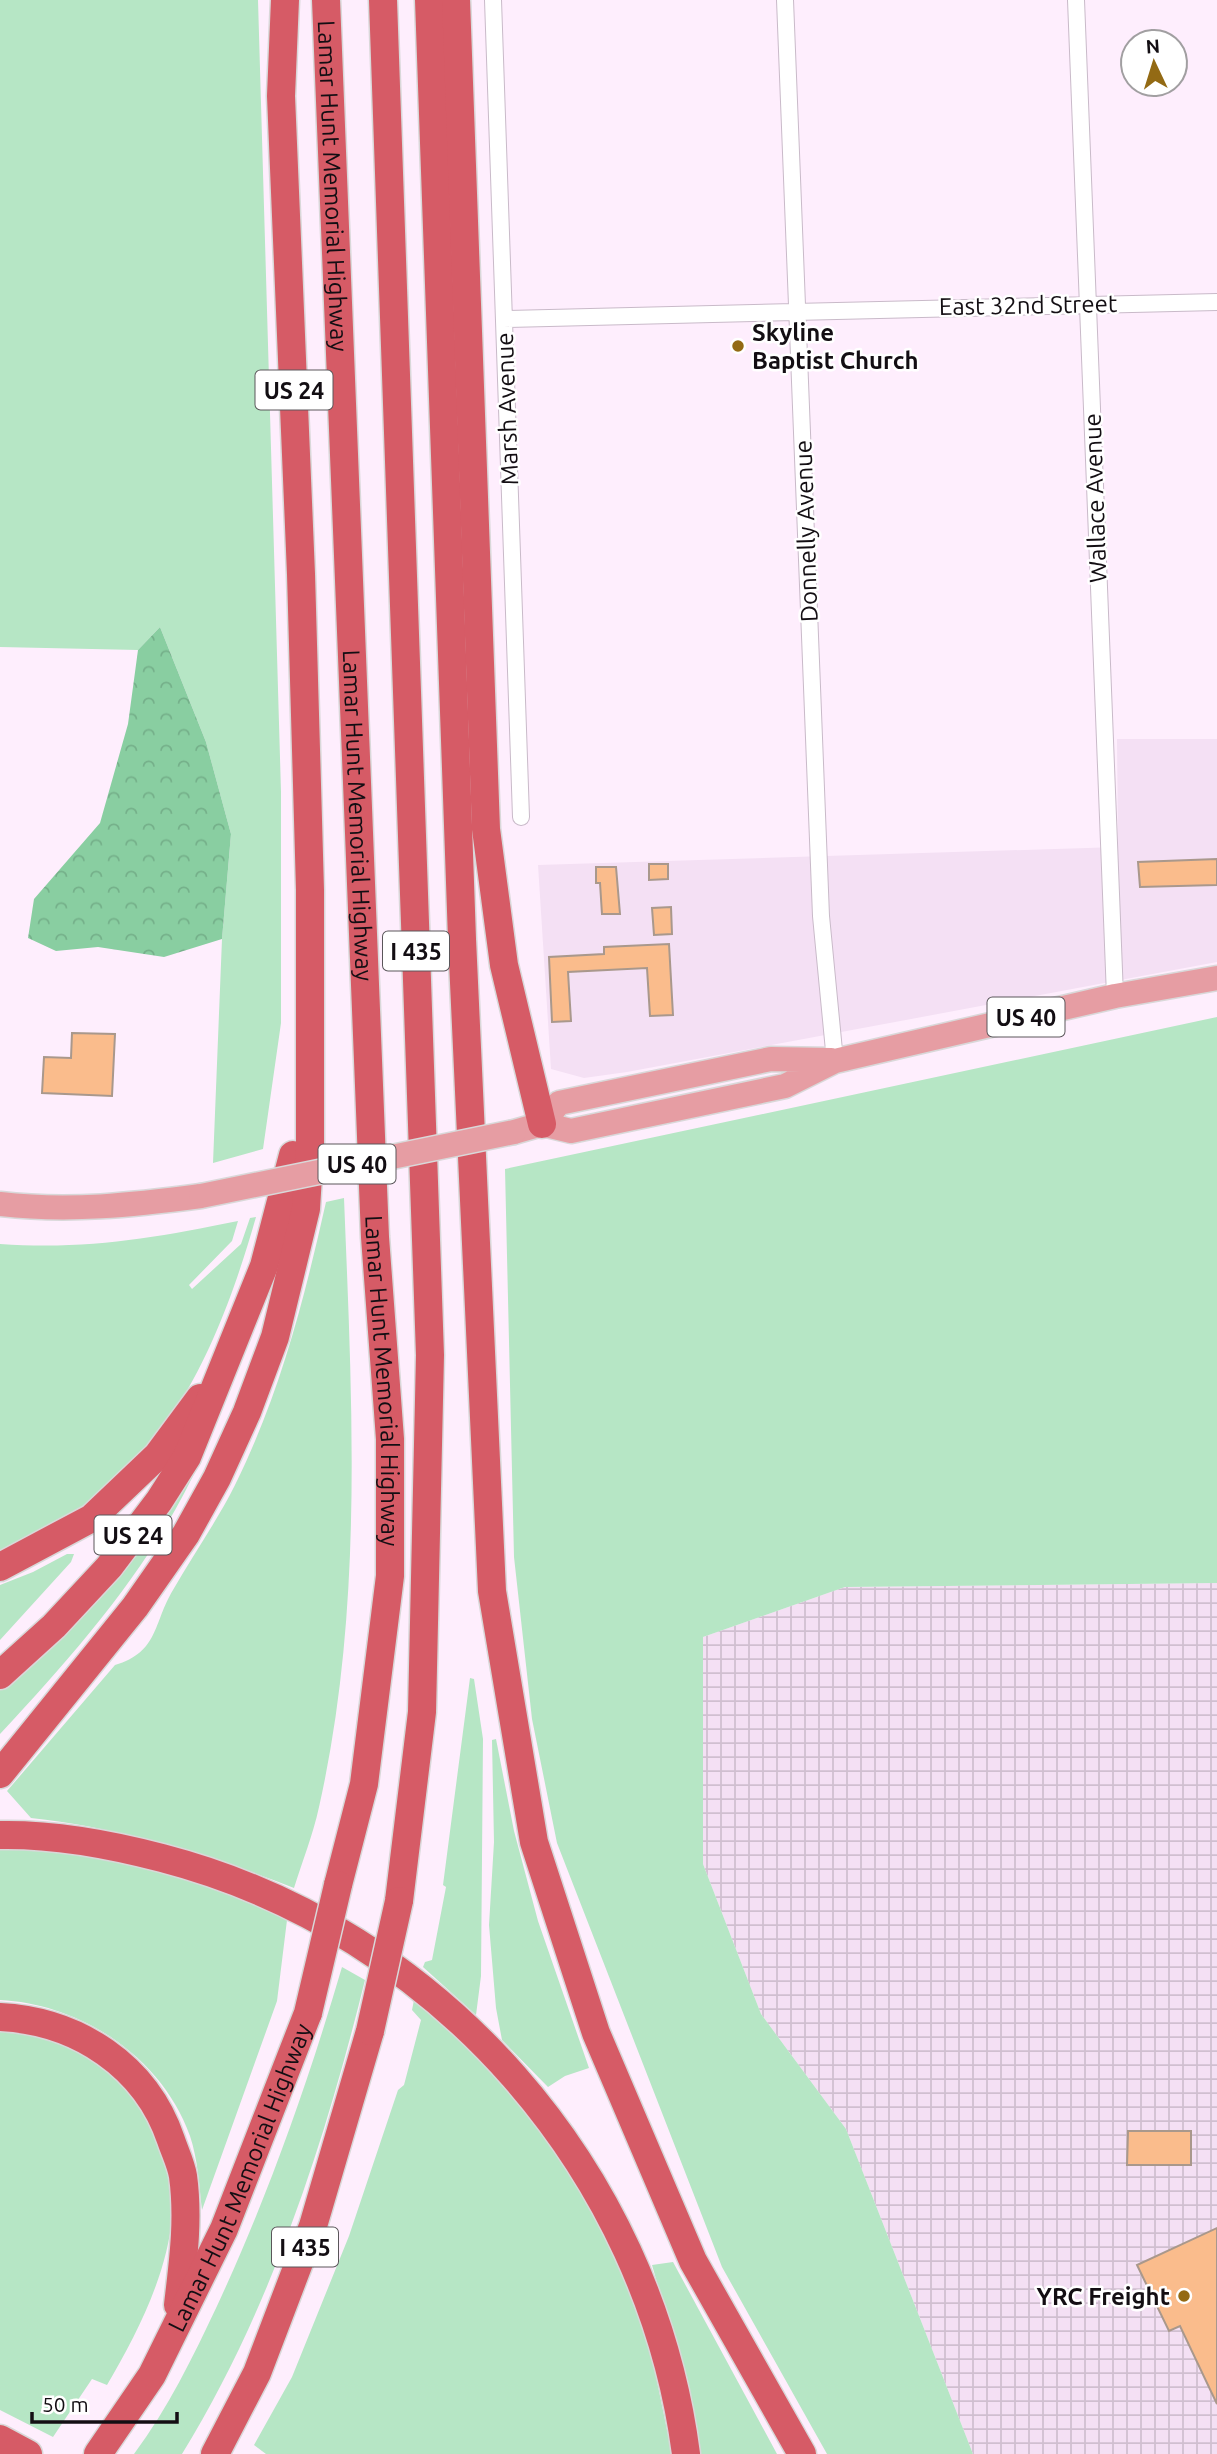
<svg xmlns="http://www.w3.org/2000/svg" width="1217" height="2454" font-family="Ubuntu,sans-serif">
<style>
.built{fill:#f4e0f4}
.industrial{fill:url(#industrial-grid)}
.green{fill:#b6e6c5}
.forest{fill:url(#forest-crowns)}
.building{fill:#fabc8c;stroke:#a9988c;stroke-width:2}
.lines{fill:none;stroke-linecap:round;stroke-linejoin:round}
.minor-casing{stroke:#c9bac9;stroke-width:18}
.primary-casing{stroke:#d9d8d9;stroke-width:27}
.motorway-casing{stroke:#d9d8d9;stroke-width:31}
.minor{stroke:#fff;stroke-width:16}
.primary{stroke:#e69da3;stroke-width:24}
.motorway{stroke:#d65b66;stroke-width:28}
.primary-bridge-casing{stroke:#d9d8d9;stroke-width:27;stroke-linecap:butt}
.motorway-bridge-casing{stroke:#d9d8d9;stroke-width:31;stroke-linecap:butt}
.primary-bridge{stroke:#e69da3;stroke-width:24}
.motorway-bridge{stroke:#d65b66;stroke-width:28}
.poi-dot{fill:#936a14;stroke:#fff;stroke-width:2.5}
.labels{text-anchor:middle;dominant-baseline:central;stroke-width:5;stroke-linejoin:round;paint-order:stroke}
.shield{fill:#fff;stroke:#5a565a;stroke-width:2}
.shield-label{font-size:23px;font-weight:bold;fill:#130e13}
.street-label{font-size:24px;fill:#130e13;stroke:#fff}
.poi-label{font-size:24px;font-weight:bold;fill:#130e13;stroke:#fff;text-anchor:start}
</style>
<defs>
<pattern id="industrial-grid" width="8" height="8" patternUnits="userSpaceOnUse" patternTransform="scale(1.75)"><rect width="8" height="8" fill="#f4e0f4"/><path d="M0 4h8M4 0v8" fill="none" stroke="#d0bfd0"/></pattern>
<pattern id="forest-crowns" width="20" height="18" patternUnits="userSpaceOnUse" patternTransform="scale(1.75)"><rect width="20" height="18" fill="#89cea1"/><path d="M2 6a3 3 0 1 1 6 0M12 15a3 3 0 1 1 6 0" fill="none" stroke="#75b08a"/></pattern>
</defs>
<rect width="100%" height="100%" fill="#feeefd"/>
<path class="built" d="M 1117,739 L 1217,739 L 1217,962 L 627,1072 L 584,1078 L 551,1069 L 538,865 L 1118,847 Z"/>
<path class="industrial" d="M 1217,1583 L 1217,2454 L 973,2454 L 846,2129 L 761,2014 L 703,1864 L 703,1637 L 845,1587 Z"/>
<path class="green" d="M 0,0 L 258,0 L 281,792 L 281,1023 L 263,1149 L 213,1163 L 222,939 L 231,834 L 206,742 L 160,627 L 138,650 L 0,647 Z
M 1217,1017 L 1217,1583 L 845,1587 L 703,1637 L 703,1864 L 761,2014 L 846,2129 L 973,2454 L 827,2454 L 722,2267 L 557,1843 L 532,1719 L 514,1557 L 505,1169 Z
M 344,1198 C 352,1401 364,1607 319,1807 C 313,1835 302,1862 294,1888 C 208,1855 123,1828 31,1818 L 7,1791 L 115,1665 C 159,1652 153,1623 173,1590 C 193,1555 217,1521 235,1485 C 280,1394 304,1300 326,1202 Z
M 256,1217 C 225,1325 179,1444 80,1509 C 55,1526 26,1538 0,1552 L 0,1244 C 87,1250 154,1238 238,1221 L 232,1241 L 189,1285 L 192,1289 L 241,1244 L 250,1218 Z
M 229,1385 C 186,1526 98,1629 0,1734 L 0,1681 L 18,1666 Z
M 67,1554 L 74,1554 L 71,1562 L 0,1640 L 0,1585 L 33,1572 Z
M 470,1678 L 474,1679 L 483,1739 L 481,1976 L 476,2015 L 423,1967 L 425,1962 L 432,1960 L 446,1887 L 443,1885 Z
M 496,1739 L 514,1831 L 538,1921 L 589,2068 L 565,2076 L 548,2087 L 502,2040 L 496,2008 L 489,1925 L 494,1842 L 492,1740 Z
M 0,1845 L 124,1857 L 288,1912 L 277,2001 L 202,2210 C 199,2185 198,2160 190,2136 C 162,2057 81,2004 0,2000 Z
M 342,1967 L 365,1980 C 325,2142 270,2311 182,2454 L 134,2454 C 168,2408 193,2357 217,2306 C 268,2196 308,2083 342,1967 Z
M 416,1990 L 475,2046 L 584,2187 L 645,2323 L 672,2454 L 266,2454 L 254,2445 L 292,2377 L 349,2236 L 398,2090 L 404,2085 L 421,2020 L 412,2010 Z
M 0,2029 C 96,2034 179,2118 172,2216 C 168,2273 136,2336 107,2385 L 92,2379 L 53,2437 L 0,2410 Z
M 673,2262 L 777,2454 L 695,2454 L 679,2359 L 652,2265 Z"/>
<path class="forest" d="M 160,627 L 206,742 L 231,834 L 222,939 L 164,957 L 98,947 L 56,951 L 28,938 L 34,899 L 100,823 L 128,724 L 138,650 Z"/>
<path class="building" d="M 1217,859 L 1217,885 L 1140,887 L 1138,862 Z
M 649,864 L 668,864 L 668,879 L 649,880 Z
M 596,867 L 616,867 L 620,914 L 602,914 L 600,883 L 596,883 Z
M 671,907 L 672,934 L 654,935 L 652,908 Z
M 669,944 L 673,1015 L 650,1016 L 647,968 L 568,972 L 571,1021 L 552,1022 L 549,957 L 604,954 L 604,947 Z
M 72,1033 L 115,1034 L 112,1096 L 42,1093 L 44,1057 L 71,1058 Z
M 1128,2131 L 1191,2131 L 1191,2165 L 1127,2165 Z
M 1217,2228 L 1217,2404 L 1180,2326 L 1169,2331 L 1137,2265 Z"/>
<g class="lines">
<g class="minor-casing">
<path id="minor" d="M 493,0 L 521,817
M 785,0 L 821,916 L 835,1061
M 1076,0 L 1115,996
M 504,319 L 1217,302"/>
</g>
<g class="primary-casing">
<path id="primary" d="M 542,1124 L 559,1103 L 771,1059 L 831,1060
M 514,1132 L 542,1124 L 571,1131 L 785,1086 L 835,1061 L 1115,996 L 1217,978
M 0,1204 C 69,1212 133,1205 201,1196"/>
</g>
<g class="motorway-casing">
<g id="motorway">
<path id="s1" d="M 326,0 L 375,1237 L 390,1439 L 390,1576 L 364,1784 L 338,1885"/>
<path d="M 383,0 L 430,1355 L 422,1712 L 399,1901"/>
<path d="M 429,0 L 462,939 L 492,1591 L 534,1842 L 596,2033 L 693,2261 L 802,2454"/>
<path d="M 456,0 L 486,829 L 504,965 L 542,1124"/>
<path d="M 0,1567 L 92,1518 L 157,1456 L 200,1398"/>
<path d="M 0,1675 L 54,1626 L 109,1567 L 159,1501 L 187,1457 L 264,1266 L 293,1155"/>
<path d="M 0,1774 L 135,1607 L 186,1534 L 217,1478 L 247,1412 L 275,1337 L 306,1209 L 310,1143 L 310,890 L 301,574 L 281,96 L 285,0"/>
<path d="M 0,1835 C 55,1834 109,1844 162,1858 C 439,1930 649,2170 686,2454"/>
<path d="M 0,2017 C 78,2021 146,2066 171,2140 C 175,2152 181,2164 183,2176 C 189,2220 183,2262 178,2305"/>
<path d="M 0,2439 L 28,2454"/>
<path id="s2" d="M 98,2454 L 152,2375 L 224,2229 L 308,2013"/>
<path d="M 215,2454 L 257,2373 L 313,2226 L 370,2031"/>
</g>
</g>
<use href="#minor" class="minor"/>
<use href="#primary" class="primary"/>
<use href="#motorway" class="motorway"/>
<g class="primary-bridge-casing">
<path id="primary-bridge" d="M 201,1196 L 514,1132"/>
</g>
<g class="motorway-bridge-casing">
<path id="motorway-bridge" d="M 308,2013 L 338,1885
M 370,2031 L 399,1901"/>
</g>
<use href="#primary-bridge" class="primary-bridge"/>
<use href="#motorway-bridge" class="motorway-bridge"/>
</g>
<g class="poi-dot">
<circle cx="738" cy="346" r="7"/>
<circle cx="1184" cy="2296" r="7"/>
</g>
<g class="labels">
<g class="shield">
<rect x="255.5" y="370.5" width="77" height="39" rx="5"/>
<rect x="383" y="931.5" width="66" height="39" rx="5"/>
<rect x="987.5" y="997.5" width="77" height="39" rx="5"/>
<rect x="318.5" y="1144.5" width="77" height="39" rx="5"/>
<rect x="94.5" y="1515.5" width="77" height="39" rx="5"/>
<rect x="272" y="2227.5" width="66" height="39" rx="5"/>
</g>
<g class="shield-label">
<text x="294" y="390">US 24</text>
<text x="416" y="951">I 435</text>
<text x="1026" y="1017">US 40</text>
<text x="357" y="1164">US 40</text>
<text x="133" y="1535">US 24</text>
<text x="305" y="2247">I 435</text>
</g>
<g class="street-label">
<text stroke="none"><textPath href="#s1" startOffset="186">Lamar Hunt Memorial Highway</textPath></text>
<text transform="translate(1028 305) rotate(-1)">East 32nd Street</text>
<text transform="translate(507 409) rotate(-92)">Marsh Avenue</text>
<text transform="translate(1095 498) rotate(-92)">Wallace Avenue</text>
<text transform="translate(806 531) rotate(-92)">Donnelly Avenue</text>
<text stroke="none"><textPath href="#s1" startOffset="816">Lamar Hunt Memorial Highway</textPath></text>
<text stroke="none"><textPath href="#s1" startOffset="1382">Lamar Hunt Memorial Highway</textPath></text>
<text stroke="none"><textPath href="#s2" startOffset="312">Lamar Hunt Memorial Highway</textPath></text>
</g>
<g class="poi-label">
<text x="752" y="332">Skyline<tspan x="752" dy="28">Baptist Church</tspan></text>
<text x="1170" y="2296" text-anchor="end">YRC Freight</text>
</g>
</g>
<g transform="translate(1154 63) rotate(356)"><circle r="33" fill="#ffffff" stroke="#a19fa1" stroke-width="2"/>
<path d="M0-5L12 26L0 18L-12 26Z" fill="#936a14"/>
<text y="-10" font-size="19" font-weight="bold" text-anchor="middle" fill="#130e13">N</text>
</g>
<path d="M32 2412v10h145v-10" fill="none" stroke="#130e13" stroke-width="3.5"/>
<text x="42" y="2412" font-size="21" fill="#130e13" stroke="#ffffff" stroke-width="5" paint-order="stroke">50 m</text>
</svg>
